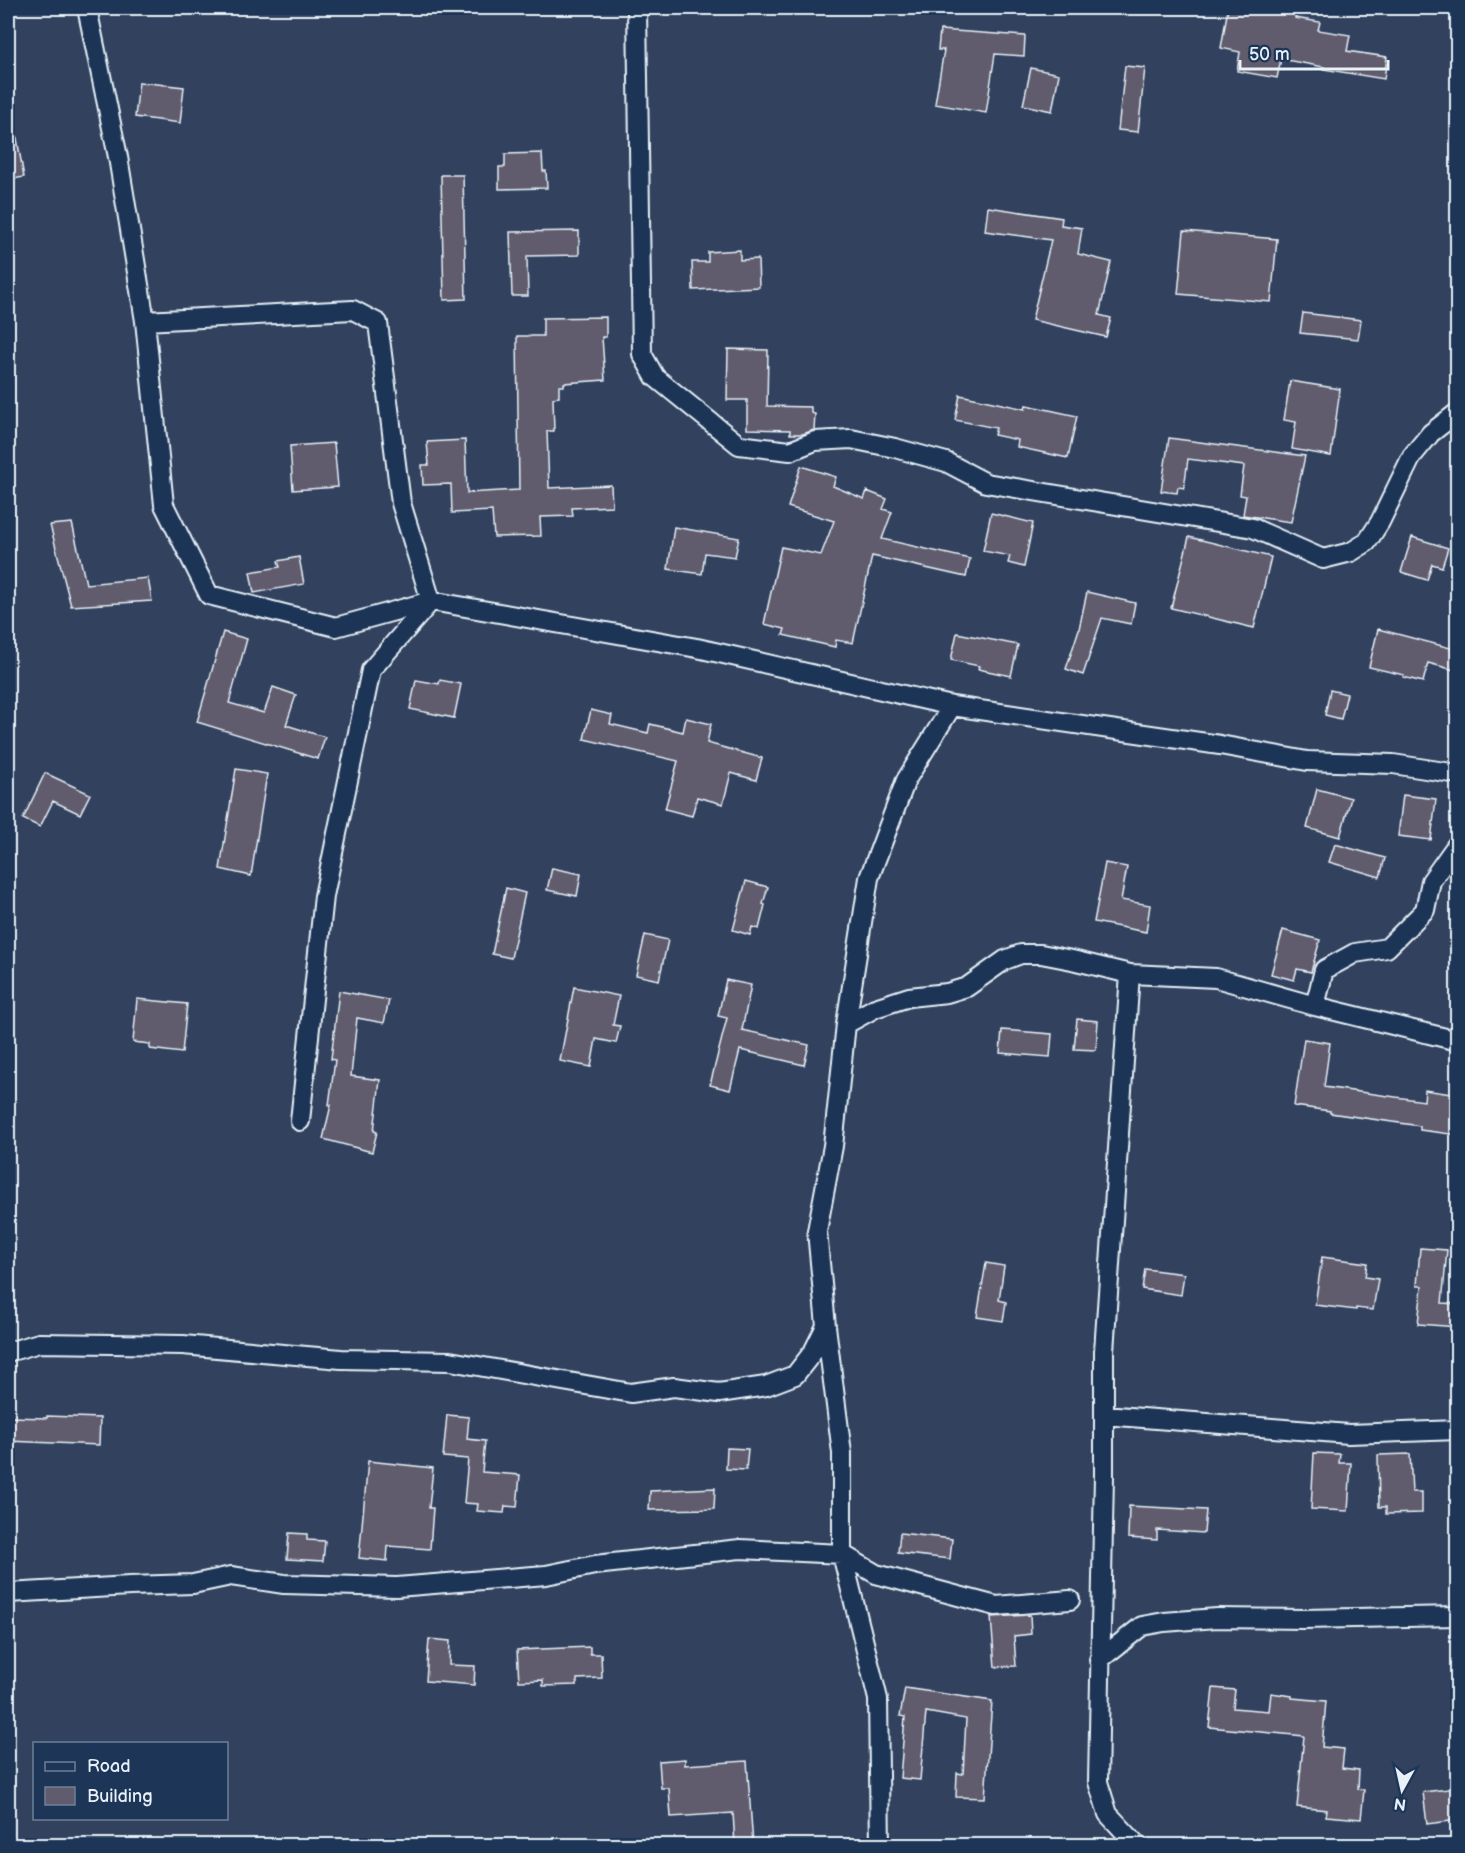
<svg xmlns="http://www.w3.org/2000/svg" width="1465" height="1853" font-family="'Balsamiq Sans',sans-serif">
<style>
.building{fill:#605c6d;stroke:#e8f1f8;stroke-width:1.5}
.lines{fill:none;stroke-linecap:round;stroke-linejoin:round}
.minor-casing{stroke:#e8f1f8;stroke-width:22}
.minor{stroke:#1d3557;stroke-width:18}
</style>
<rect width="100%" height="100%" fill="#31415e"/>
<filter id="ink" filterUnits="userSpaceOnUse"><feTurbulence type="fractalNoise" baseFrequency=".0167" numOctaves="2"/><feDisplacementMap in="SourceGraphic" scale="12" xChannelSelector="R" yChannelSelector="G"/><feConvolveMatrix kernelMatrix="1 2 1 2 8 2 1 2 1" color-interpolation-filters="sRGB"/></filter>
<g filter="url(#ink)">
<path class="building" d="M 1228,8 L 1254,10 L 1254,8 L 1296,8 L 1295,18 L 1320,22 L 1318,30 L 1350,35 L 1347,51 L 1387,57 L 1384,79 L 1323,69 L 1324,67 L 1281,59 L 1277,78 L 1237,71 L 1240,52 L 1221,48 Z
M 940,30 L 1025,36 L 1024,56 L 995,54 L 986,113 L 935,104 L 944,50 L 938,50 Z
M 1125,66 L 1145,68 L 1138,132 L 1118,130 Z
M 1031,68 L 1059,74 L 1052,111 L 1023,105 Z
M 139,82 L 184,87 L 180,123 L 135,117 Z
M 16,133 L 24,177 L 8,180 L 8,134 Z
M 542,153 L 543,171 L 546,171 L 547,188 L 499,189 L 499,167 L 505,167 L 505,154 Z
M 441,175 L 463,175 L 466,299 L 444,300 Z
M 988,207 L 1062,218 L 1061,225 L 1082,228 L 1078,254 L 1111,262 L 1099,315 L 1111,318 L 1106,337 L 1032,320 L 1051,240 L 985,231 Z
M 579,231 L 579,255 L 527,256 L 528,296 L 512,296 L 510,232 Z
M 1184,231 L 1277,239 L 1271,302 L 1178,294 Z
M 740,250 L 740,260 L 758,259 L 759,287 L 693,290 L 692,262 L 708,262 L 708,252 Z
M 1303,313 L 1361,320 L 1358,339 L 1300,333 Z
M 606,317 L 606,337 L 602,337 L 605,380 L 564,383 L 564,386 L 559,386 L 559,397 L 553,398 L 554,431 L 547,431 L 549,488 L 611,485 L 612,506 L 572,508 L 573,516 L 540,517 L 541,536 L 494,537 L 492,511 L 452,513 L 451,484 L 423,485 L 422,465 L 429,465 L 427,442 L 465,440 L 467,493 L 519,490 L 517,336 L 543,336 L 543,318 Z
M 728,349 L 768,350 L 767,406 L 811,407 L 811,413 L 815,414 L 814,430 L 803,434 L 790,434 L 790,430 L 747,429 L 747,400 L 727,400 Z
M 1290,381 L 1340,389 L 1331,456 L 1292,449 L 1296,422 L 1284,420 Z
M 960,395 L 1025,409 L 1026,405 L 1077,416 L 1068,458 L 1017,447 L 1018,440 L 994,435 L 996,428 L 955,420 Z
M 1169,438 L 1305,456 L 1291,522 L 1243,515 L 1246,496 L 1240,495 L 1244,466 L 1188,459 L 1184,488 L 1178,487 L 1177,493 L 1161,491 Z
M 334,443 L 338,487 L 293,490 L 290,446 Z
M 801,466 L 836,477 L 833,486 L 864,499 L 867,491 L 887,499 L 883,509 L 892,512 L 882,539 L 970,559 L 966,577 L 872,556 L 853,643 L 836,640 L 835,647 L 783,635 L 785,629 L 764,624 L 781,547 L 821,555 L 834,521 L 788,507 Z
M 991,513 L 1033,523 L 1024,567 L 1008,563 L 1010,556 L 983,551 Z
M 72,523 L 86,584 L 148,578 L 152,601 L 71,606 L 50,525 Z
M 674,527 L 739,538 L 735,557 L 705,553 L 702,574 L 668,569 Z
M 1189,537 L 1271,557 L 1254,628 L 1171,608 Z
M 1412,537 L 1448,548 L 1442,567 L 1432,564 L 1427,580 L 1401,572 Z
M 299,557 L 304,584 L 254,593 L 250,572 L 280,567 L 278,561 Z
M 1087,592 L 1135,603 L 1131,624 L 1102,618 L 1083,675 L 1066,669 L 1079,629 Z
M 1378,629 L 1458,650 L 1458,671 L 1428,663 L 1423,682 L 1403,677 L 1404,675 L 1369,667 Z
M 223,632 L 247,639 L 229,703 L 264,713 L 273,687 L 296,695 L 286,725 L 325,737 L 318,759 L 197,722 Z
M 957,633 L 1018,645 L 1011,676 L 978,669 L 979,666 L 951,660 Z
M 416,680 L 439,684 L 440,680 L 461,684 L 454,718 L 410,709 Z
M 1330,690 L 1347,694 L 1341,719 L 1325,715 Z
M 591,710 L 612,715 L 610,724 L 648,733 L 650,724 L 683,732 L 686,718 L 711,724 L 707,743 L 762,758 L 756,780 L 731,773 L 723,804 L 697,797 L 692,816 L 665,809 L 678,761 L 584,739 Z
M 236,769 L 267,774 L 251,876 L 220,869 Z
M 45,773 L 90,794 L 80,814 L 53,801 L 40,827 L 23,819 Z
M 1317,789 L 1351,798 L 1340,837 L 1307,828 Z
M 1403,795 L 1436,799 L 1431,840 L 1398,836 Z
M 1335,844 L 1385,858 L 1380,877 L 1329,862 Z
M 1105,863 L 1127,867 L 1121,900 L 1150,905 L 1146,932 L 1094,922 Z
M 552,868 L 581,874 L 577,896 L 547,890 Z
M 746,881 L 768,887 L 763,904 L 765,905 L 759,929 L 752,927 L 750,935 L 733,930 Z
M 506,888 L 525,893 L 511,958 L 492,954 Z
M 1283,930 L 1320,940 L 1311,972 L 1297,969 L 1294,980 L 1271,974 Z
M 645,935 L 668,940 L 659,980 L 636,975 Z
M 726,980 L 751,985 L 742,1030 L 809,1045 L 804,1065 L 740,1050 L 730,1090 L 710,1085 L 727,1018 L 718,1016 Z
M 574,987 L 619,996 L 613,1025 L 620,1026 L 616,1043 L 596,1039 L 591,1067 L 560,1061 Z
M 339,991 L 389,1000 L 384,1023 L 357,1018 L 351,1076 L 380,1080 L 374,1131 L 377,1132 L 372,1152 L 323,1139 L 331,1105 L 329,1105 L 335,1060 L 331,1059 Z
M 137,999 L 187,1004 L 182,1053 L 150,1049 L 150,1044 L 133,1042 Z
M 1077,1019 L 1098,1021 L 1096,1050 L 1074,1049 Z
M 1002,1030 L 1052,1034 L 1050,1057 L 1000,1053 Z
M 1304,1039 L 1330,1043 L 1324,1087 L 1424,1101 L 1425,1090 L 1458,1095 L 1458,1135 L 1420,1130 L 1420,1126 L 1330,1113 L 1330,1111 L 1294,1106 Z
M 1420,1248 L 1447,1250 L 1442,1303 L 1458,1304 L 1458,1327 L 1418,1324 L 1422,1286 L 1417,1286 Z
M 1322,1257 L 1367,1263 L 1365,1277 L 1378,1279 L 1373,1310 L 1356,1308 L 1356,1310 L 1315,1305 Z
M 986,1263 L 1004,1266 L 999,1300 L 1006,1302 L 1003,1321 L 977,1317 Z
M 1145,1269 L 1184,1274 L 1181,1295 L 1142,1289 Z
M 447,1415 L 469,1417 L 467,1439 L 485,1441 L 482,1472 L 520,1475 L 517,1507 L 505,1506 L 504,1513 L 477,1511 L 478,1504 L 464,1503 L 468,1459 L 443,1457 Z
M 47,1416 L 100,1418 L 99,1445 L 8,1441 L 9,1417 L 47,1418 Z
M 727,1448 L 748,1449 L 746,1470 L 726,1469 Z
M 1314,1453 L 1340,1454 L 1339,1463 L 1351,1463 L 1348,1511 L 1311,1509 Z
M 1410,1454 L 1412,1492 L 1422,1492 L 1422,1513 L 1386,1514 L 1386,1507 L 1379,1507 L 1378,1455 Z
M 368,1461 L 433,1468 L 429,1508 L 433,1508 L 430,1549 L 388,1546 L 387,1561 L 359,1558 Z
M 715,1488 L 714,1509 L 649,1510 L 650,1491 Z
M 1129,1506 L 1206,1510 L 1204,1533 L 1157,1530 L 1157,1540 L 1128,1538 Z
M 289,1533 L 307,1534 L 307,1540 L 325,1541 L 323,1561 L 287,1559 Z
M 900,1533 L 952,1539 L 950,1559 L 898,1553 Z
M 1030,1615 L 1031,1634 L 1014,1636 L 1016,1666 L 995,1667 L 991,1617 Z
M 429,1639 L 450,1641 L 449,1665 L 475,1666 L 474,1685 L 426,1681 Z
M 590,1647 L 590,1654 L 601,1654 L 602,1678 L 577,1679 L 577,1685 L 543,1686 L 543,1680 L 519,1681 L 517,1650 Z
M 905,1688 L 992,1701 L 985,1798 L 956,1797 L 957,1773 L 963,1774 L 966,1719 L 926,1712 L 920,1780 L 900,1778 L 905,1717 L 900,1716 Z
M 1213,1688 L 1235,1690 L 1233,1708 L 1269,1711 L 1271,1693 L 1292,1696 L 1292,1698 L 1326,1701 L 1322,1747 L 1344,1749 L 1342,1768 L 1359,1770 L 1358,1789 L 1364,1790 L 1361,1819 L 1326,1816 L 1327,1810 L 1297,1807 L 1304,1736 L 1209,1727 Z
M 685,1759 L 685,1765 L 747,1761 L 753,1845 L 735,1845 L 733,1813 L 671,1817 L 669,1788 L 661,1788 L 659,1761 Z
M 1458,1788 L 1458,1820 L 1427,1824 L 1423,1792 Z"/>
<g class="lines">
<g class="minor-casing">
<path id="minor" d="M 87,8 L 118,157 L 145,321 L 164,505 L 209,595 L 336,627 L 431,601 L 697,648 L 952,706 L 1220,745 L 1307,761 L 1393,764 L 1458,774
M 637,8 L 642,354 L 655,377 L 739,445 L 790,451 L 815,441 L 851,439 L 895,448 L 946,462 L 986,483 L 1253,528 L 1323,559 L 1351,552 L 1367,542 L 1380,522 L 1412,456 L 1431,433 L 1458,412
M 145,321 L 353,310 L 378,323 L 401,503 L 431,601 L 371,670 L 324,896 L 300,1121
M 1130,974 L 1104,1351 L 1104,1476 L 1098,1782 L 1108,1814 L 1135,1843 L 1139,1846
M 1315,1006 L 1324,970 L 1355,953 L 1387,948 L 1425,910 L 1431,881 L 1458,843
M 846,1024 L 875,1008 L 909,997 L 947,993 L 967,987 L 1005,960 L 1021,954 L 1041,954 L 1072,960 L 1130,974 L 1216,978 L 1315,1006 L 1458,1041
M 8,1352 L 39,1343 L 183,1345 L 341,1359 L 450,1361 L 631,1393 L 674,1387 L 719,1393 L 766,1386 L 795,1375 L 813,1352 L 826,1326
M 1104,1415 L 1349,1434 L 1458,1430
M 8,1593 L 130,1586 L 193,1584 L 231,1576 L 284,1584 L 397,1587 L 546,1575 L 595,1565 L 740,1549 L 842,1554 L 876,1574 L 996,1606 L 1070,1600
M 1099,1660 L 1142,1626 L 1164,1622 L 1217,1618 L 1303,1619 L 1458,1616
M 880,1846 L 878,1699 L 842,1554 L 842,1453 L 826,1326 L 817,1231 L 833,1146 L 846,1024 L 869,878 L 906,780 L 952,706"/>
</g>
<use href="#minor" class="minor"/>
</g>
</g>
<rect width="1465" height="1853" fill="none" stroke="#1d3557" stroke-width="30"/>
<rect x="15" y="15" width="1435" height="1823" fill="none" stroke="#e8f1f8" stroke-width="2" filter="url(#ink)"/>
<rect x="33" y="1742" width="195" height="78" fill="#1d3557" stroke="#6e8097" stroke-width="1.5"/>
<rect x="45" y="1762" width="30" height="9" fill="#1d3557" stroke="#6e8097" stroke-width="1.5"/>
<text x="87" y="1772" font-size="18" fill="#e8f1f8">Road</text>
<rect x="45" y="1787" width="30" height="18" fill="#605c6d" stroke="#6e8097" stroke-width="1.5"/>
<text x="87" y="1802" font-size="18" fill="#e8f1f8">Building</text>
<g transform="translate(1402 1790) rotate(188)" stroke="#1d3557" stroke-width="4.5" paint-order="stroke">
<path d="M0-4.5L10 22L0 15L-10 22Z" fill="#e8f1f8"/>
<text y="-9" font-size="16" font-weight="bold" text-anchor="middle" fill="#e8f1f8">N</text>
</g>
<path d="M1240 60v9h148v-9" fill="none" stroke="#e8f1f8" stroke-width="3"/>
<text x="1249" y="60" font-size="18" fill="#e8f1f8" stroke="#1d3557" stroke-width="4.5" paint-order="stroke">50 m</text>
</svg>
